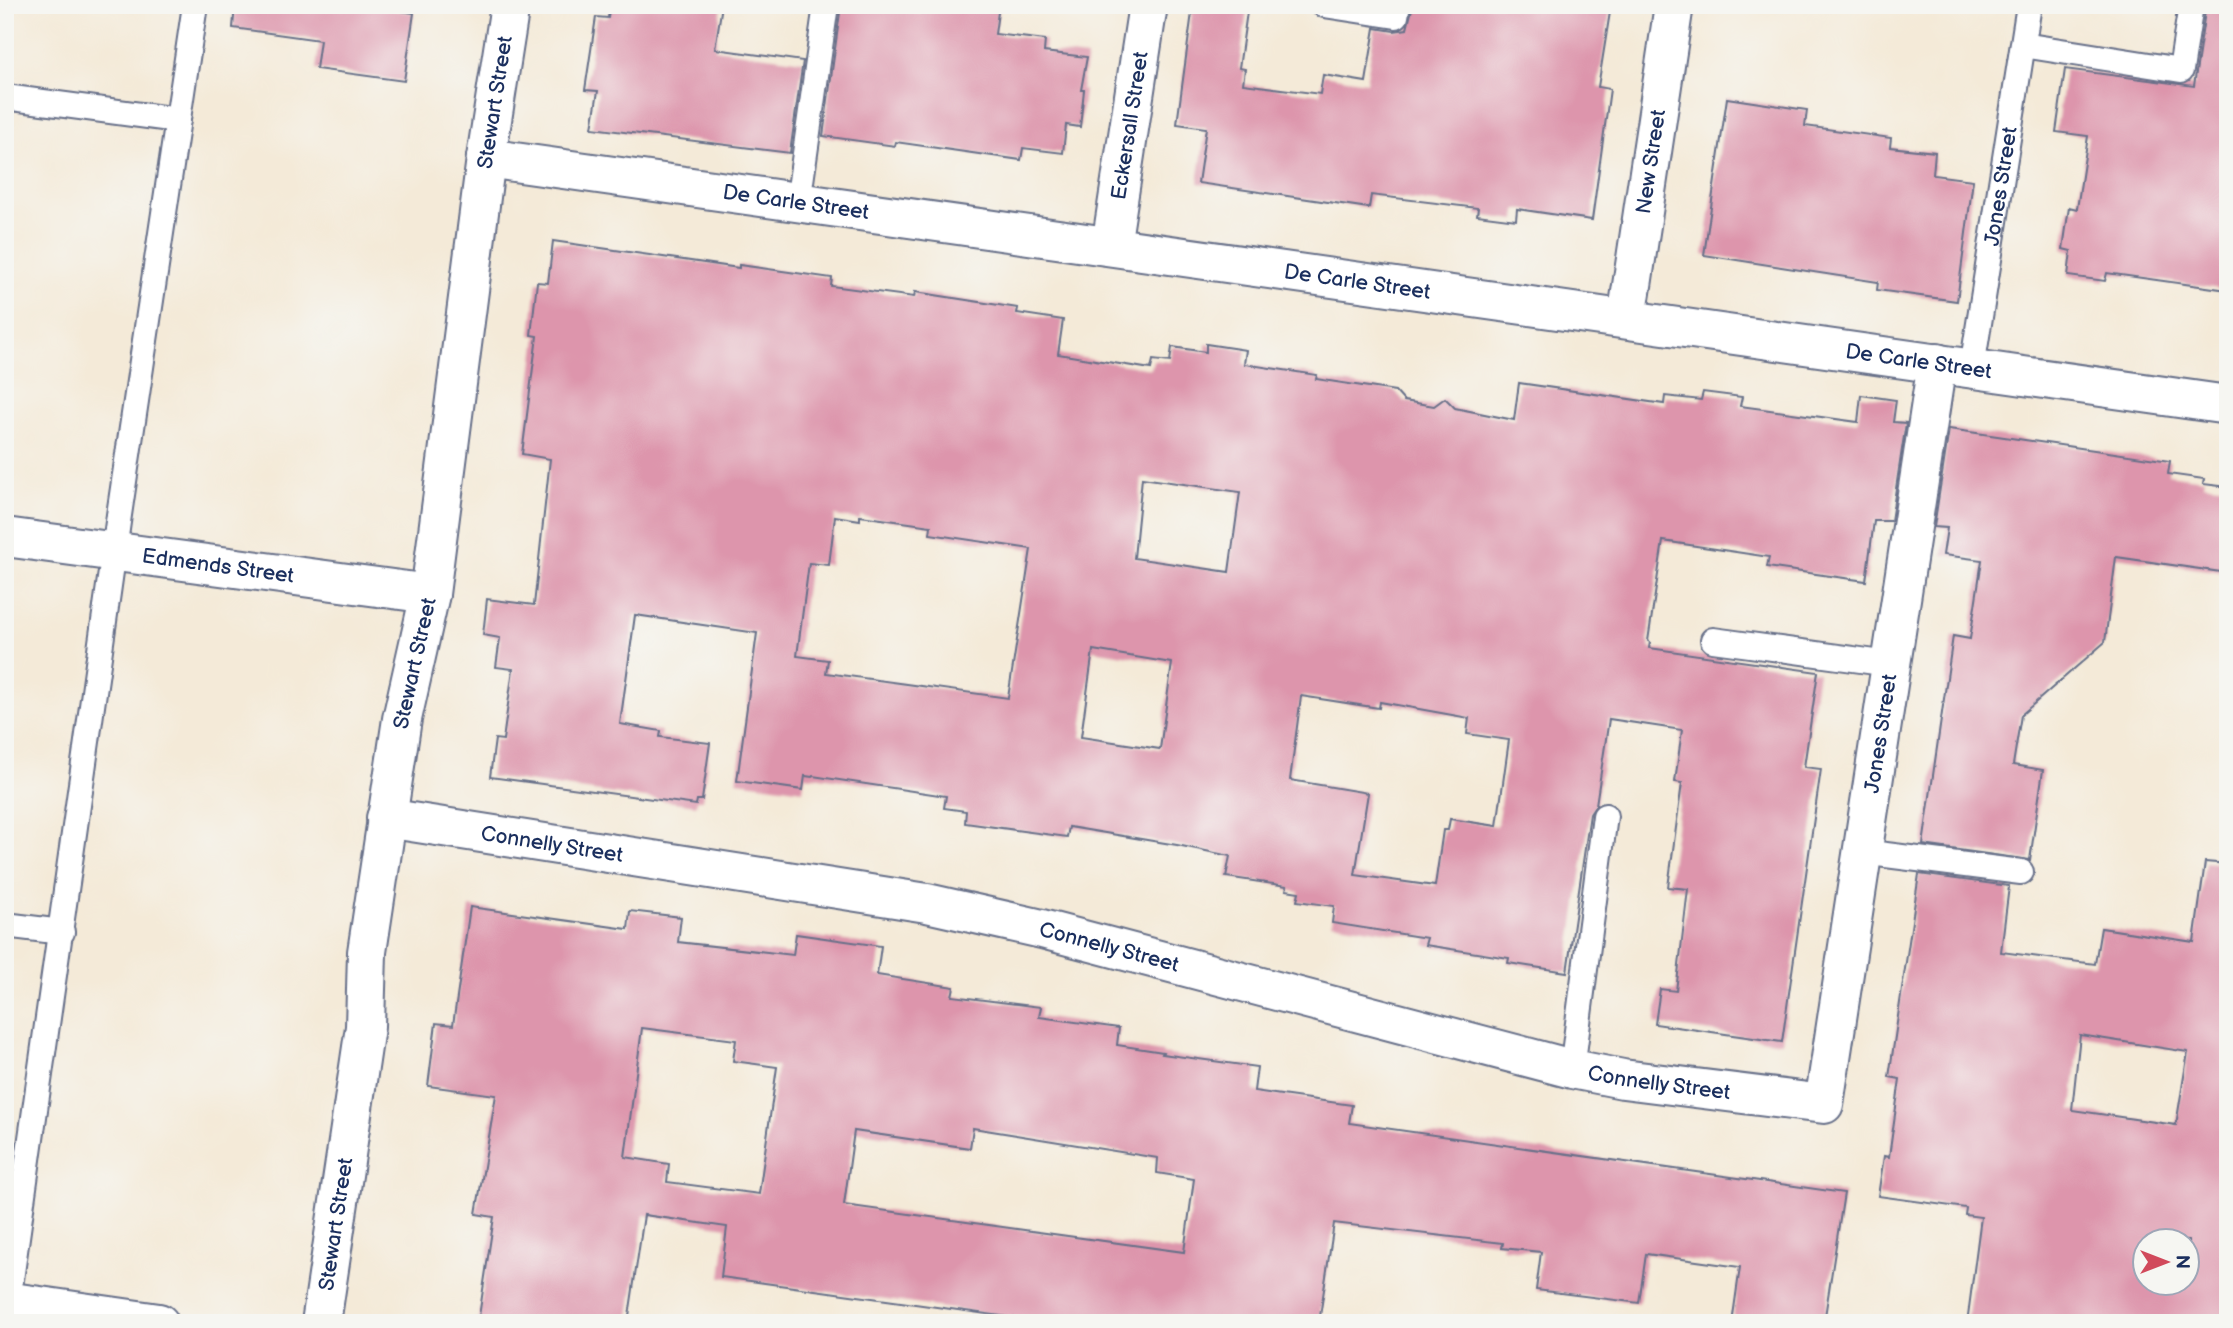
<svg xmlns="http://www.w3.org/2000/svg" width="2233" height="1328" font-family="'Balsamiq Sans',sans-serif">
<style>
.building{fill:#dd95ac;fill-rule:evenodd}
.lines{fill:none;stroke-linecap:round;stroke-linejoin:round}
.service-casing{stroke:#677089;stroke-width:28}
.minor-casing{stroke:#677089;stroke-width:42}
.service{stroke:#fff;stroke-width:24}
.minor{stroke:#fff;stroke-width:38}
.labels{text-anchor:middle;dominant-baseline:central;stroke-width:5;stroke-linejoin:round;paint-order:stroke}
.street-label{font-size:21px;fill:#1b2f5e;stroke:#f6f6f2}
</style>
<rect width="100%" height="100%" fill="#f6f6f2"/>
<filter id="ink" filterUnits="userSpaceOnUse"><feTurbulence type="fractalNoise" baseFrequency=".0143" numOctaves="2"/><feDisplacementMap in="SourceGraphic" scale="14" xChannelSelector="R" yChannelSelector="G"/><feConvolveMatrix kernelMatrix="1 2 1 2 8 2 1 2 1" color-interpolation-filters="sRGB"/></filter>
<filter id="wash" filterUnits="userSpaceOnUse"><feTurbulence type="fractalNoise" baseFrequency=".00686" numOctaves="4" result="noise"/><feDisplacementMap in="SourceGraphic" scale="28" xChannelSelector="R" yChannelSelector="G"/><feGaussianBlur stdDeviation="1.57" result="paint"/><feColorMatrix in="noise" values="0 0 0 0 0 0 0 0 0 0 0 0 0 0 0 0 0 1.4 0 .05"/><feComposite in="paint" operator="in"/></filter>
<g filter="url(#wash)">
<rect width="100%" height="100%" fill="#f4ead8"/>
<g id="blocks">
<path class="building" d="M 235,5 L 360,5 L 414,13 L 404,81 L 316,69 L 320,40 L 233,28 Z
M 610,5 L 722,5 L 715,49 L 803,61 L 790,153 L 592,128 L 598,91 L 585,90 L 596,17 L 608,18 Z
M 841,5 L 865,5 L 921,13 L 922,5 L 999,5 L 995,34 L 1045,40 L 1044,52 L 1087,57 L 1081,90 L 1084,90 L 1080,127 L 1066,125 L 1063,153 L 1023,148 L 1021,160 L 896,142 L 895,146 L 823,136 Z
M 1193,5 L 1248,5 L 1239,68 L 1245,69 L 1243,84 L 1320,94 L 1323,75 L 1366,82 L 1375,28 L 1394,31 L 1407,29 L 1413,5 L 1594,5 L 1593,10 L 1610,12 L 1598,87 L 1610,89 L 1592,220 L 1517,209 L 1516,220 L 1477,215 L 1478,208 L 1371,195 L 1369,208 L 1198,183 L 1206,128 L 1177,124 Z
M 2206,5 L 2228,7 L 2228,290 L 2107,273 L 2105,281 L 2068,276 L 2071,251 L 2063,249 L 2069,207 L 2077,209 L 2088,136 L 2056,132 L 2065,69 L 2194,86 Z
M 1727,98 L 1807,110 L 1805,126 L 1891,138 L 1890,147 L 1935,152 L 1933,175 L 1973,180 L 1957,301 L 1877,290 L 1878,282 L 1704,255 Z
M 553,241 L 739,268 L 739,265 L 832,278 L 831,286 L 914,297 L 915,292 L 1018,308 L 1017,313 L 1063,320 L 1058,354 L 1151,369 L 1153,360 L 1170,362 L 1172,347 L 1206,352 L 1206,344 L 1246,350 L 1244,364 L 1317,375 L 1316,379 L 1395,391 L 1404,401 L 1434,406 L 1445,398 L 1455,408 L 1514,420 L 1519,383 L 1664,404 L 1665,396 L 1701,400 L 1703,392 L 1742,397 L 1740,406 L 1858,422 L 1861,395 L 1896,400 L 1893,422 L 1906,423 L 1891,521 L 1874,521 L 1866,581 L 1767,567 L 1769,557 L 1663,541 L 1648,641 L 1650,642 L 1649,648 L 1818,672 L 1804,767 L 1821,769 L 1782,1042 L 1655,1024 L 1660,989 L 1676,991 L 1688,889 L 1668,887 L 1682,783 L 1675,782 L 1682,730 L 1609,719 L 1596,805 L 1590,814 L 1567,972 L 1508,963 L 1509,958 L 1425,945 L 1427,938 L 1332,923 L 1334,906 L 1297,901 L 1299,892 L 1286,890 L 1287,886 L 1226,877 L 1230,856 L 1177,845 L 1069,827 L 1067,837 L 965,823 L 966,811 L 944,808 L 946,796 L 813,776 L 812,777 L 805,776 L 803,790 L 737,781 L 757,633 L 635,615 L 620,724 L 661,731 L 660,737 L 710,743 L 702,800 L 697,800 L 696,805 L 490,777 L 495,739 L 503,740 L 513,669 L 496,667 L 500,638 L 483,635 L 487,599 L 534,605 L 550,459 L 522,454 L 537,336 L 531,335 L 537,282 L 548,283 ZM 1142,478 L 1240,492 L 1229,572 L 1134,558 ZM 835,516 L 860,520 L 860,516 L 931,526 L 930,534 L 1031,549 L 1008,698 L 826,673 L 828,660 L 797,656 L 809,563 L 829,565 ZM 1093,650 L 1172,663 L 1160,749 L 1081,737 ZM 1301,696 L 1379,708 L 1380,702 L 1469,718 L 1467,734 L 1509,740 L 1497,826 L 1450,819 L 1448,830 L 1443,830 L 1435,886 L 1355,875 L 1368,793 L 1290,780 Z
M 1949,429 L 2170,461 L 2168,474 L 2204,479 L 2203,484 L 2228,487 L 2228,573 L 2116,557 L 2105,642 L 2021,715 L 2013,765 L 2043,770 L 2030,860 L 1923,845 L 1953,636 L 1970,639 L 1982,560 L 1943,555 L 1947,528 L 1934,527 Z
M 2205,862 L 2228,864 L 2228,1323 L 1967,1323 L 1981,1217 L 1965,1215 L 1966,1208 L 1878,1196 L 1884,1156 L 1889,1157 L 1900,1079 L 1889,1077 L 1919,874 L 2009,886 L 2001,952 L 2095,964 L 2101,928 L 2194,942 ZM 2080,1035 L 2188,1052 L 2176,1125 L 2072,1110 ZM 2146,1241 L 2188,1241 L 2188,1283 L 2146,1283 Z
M 470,907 L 628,929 L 630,911 L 681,917 L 678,942 L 793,955 L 796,934 L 881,946 L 877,975 L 954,987 L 952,996 L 1041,1007 L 1039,1017 L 1119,1028 L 1117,1045 L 1163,1052 L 1162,1054 L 1257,1067 L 1254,1091 L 1352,1105 L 1349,1123 L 1844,1193 L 1824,1323 L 1732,1323 L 1740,1267 L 1646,1254 L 1639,1303 L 1536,1290 L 1541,1252 L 1502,1248 L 1503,1243 L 1334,1223 L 1319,1323 L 1051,1323 L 721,1277 L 727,1227 L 644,1215 L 628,1323 L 478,1323 L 494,1217 L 476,1214 L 496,1095 L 428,1086 L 436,1023 L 453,1025 ZM 642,1028 L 736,1040 L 733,1061 L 777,1067 L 759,1194 L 667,1182 L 669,1164 L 625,1157 ZM 973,1128 L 1158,1158 L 1157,1173 L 1194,1179 L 1184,1252 L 844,1205 L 854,1131 L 970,1148 Z"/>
</g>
</g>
<g filter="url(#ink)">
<use href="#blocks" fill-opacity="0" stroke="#677089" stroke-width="2"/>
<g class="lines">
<g class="service-casing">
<g id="service">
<path d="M 1324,5 L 1396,16 L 1398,5"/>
<path d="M 2023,45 L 2181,70 L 2191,5"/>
<path d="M 5,97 L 178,120"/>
<path d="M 798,203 L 826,5"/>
<path id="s1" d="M 1972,368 L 2029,5"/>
<path d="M 1713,640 L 1890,664"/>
<path d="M 1862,852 L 2021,872"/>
<path d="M 5,925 L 62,932"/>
<path d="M 1572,1069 L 1605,816"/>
<path d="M 8,1301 L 119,515 L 195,5"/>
</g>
</g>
<g class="minor-casing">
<g id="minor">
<path id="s2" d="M 486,158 L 2228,405"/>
<path id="s3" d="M 1111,246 L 1148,5"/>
<path id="s4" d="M 1627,319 L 1674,5"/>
<path id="s5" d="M 5,537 L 430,594"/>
<path id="s6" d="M 386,818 L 927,903 L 1042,929 L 1572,1069 L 1623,1079 L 1824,1104 L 1937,363"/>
<path d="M 5,1301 L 159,1323"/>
<path id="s7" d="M 321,1323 L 365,1027 L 367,952 L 402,719 L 430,594 L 486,158 L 510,5"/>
</g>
</g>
<use href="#service" class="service"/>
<use href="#minor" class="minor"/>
</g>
</g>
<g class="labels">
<g class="street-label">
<text stroke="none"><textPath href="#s7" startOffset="1234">Stewart Street</textPath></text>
<text stroke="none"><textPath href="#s3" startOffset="122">Eckersall Street</textPath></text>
<text stroke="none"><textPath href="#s4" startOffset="159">New Street</textPath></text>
<text stroke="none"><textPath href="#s1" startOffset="184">Jones Street</textPath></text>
<text stroke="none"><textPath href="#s2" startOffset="313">De Carle Street</textPath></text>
<text stroke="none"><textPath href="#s2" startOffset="880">De Carle Street</textPath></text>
<text stroke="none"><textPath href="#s2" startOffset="1447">De Carle Street</textPath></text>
<text stroke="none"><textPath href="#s5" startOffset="215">Edmends Street</textPath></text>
<text stroke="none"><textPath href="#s7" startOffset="667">Stewart Street</textPath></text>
<text stroke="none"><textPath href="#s6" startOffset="1843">Jones Street</textPath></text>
<text stroke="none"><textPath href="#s6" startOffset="168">Connelly Street</textPath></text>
<text stroke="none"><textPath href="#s6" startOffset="735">Connelly Street</textPath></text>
<text stroke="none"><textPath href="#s6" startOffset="1302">Connelly Street</textPath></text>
<text stroke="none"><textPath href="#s7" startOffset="100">Stewart Street</textPath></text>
</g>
</g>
<rect width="2233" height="1328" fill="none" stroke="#f6f6f2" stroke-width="28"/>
<g transform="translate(2166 1262) rotate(90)"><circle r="33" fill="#f6f6f2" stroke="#9ea6b7" stroke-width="2"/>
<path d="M0-5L12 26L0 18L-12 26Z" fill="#d1495b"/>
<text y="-10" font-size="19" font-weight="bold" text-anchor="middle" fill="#1b2f5e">N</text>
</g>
</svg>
